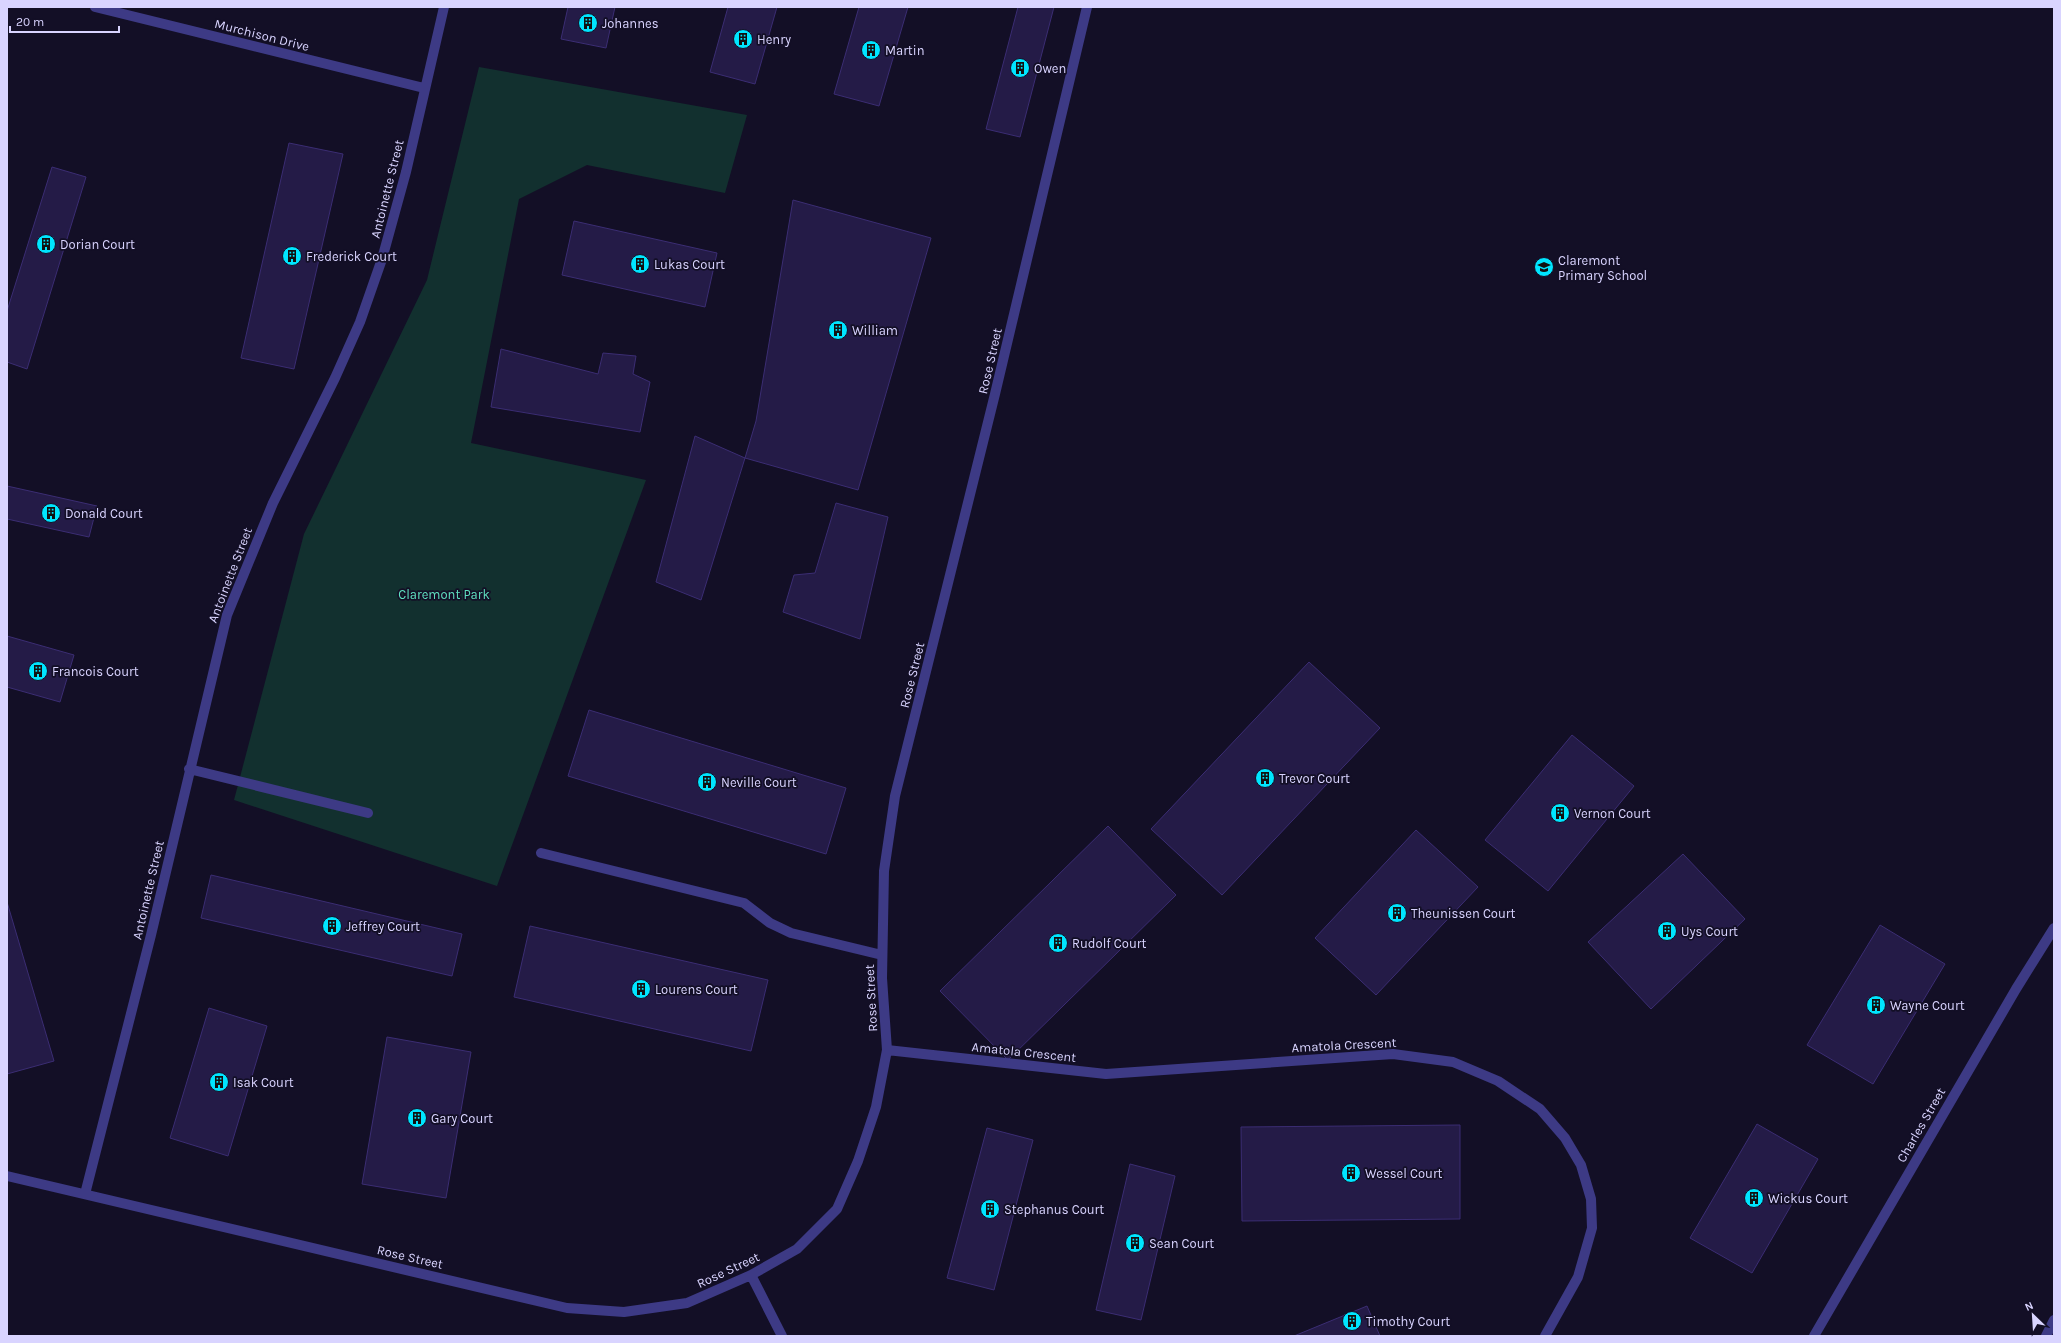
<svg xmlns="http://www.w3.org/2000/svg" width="2061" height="1343" font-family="Karla,sans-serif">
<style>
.green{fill:#12302f}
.building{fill:#241b47;stroke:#3b2d73}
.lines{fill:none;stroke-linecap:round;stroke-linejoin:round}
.minor{stroke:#3d3a85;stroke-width:10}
.labels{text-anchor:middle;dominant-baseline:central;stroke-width:3.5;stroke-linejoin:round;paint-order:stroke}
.poi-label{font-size:13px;fill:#d9d4ff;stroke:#130f26;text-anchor:start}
.street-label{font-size:13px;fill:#d9d4ff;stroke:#130f26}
.park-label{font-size:13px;fill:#5fe0c0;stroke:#130f26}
</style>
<rect width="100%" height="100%" fill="#130f26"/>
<path class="green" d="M 479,67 L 747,115 L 725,193 L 587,165 L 519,199 L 471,443 L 646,480 L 497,886 L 234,800 L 304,534 L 427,280 Z"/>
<path class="building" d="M 568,7 L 615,7 L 606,48 L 561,39 Z
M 728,7 L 777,7 L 755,84 L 710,72 Z
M 859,7 L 908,7 L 879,106 L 834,94 Z
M 1018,7 L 1054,7 L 1020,137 L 986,129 Z
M 289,143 L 343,154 L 294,369 L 241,358 Z
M 52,167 L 86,177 L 27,369 L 7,362 L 7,311 Z
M 793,200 L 931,238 L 858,490 L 745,458 L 756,421 Z
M 574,221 L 717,253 L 705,307 L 562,275 Z
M 501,349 L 598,374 L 603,353 L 636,356 L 633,374 L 650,382 L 640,432 L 491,407 Z
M 695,436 L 745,458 L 701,600 L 656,582 Z
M 7,486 L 97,506 L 89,537 L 7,519 Z
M 836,503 L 888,517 L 860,639 L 783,612 L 794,575 L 815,573 Z
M 7,636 L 74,655 L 60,702 L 7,687 Z
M 1309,662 L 1380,728 L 1222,895 L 1151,829 Z
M 589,710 L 846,788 L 826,854 L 568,776 Z
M 1572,735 L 1634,786 L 1548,891 L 1485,840 Z
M 1108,826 L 1176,895 L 1008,1060 L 940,991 Z
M 1416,830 L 1478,887 L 1376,995 L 1315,938 Z
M 1683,854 L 1745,919 L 1651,1009 L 1588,942 Z
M 211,875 L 462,934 L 452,976 L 201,918 Z
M 7,902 L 54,1061 L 7,1074 Z
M 1880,925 L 1945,964 L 1873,1084 L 1807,1045 Z
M 530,926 L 768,980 L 751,1051 L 514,997 Z
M 209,1008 L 267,1026 L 228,1156 L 170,1138 Z
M 387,1037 L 471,1052 L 446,1198 L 362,1184 Z
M 1757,1124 L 1818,1159 L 1752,1273 L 1690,1238 Z
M 1460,1125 L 1460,1219 L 1242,1221 L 1241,1127 Z
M 987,1128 L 1033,1140 L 994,1290 L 947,1278 Z
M 1130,1164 L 1175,1176 L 1141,1320 L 1096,1310 Z
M 1367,1306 L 1380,1336 L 1294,1336 Z"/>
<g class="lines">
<path class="minor" d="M 95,7 L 424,88
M 189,769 L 368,813
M 541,853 L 744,903 L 770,923 L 791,933 L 882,955
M 887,1050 L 1106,1074 L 1393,1054 L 1453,1062 L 1498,1081 L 1540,1109 L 1565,1138 L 1581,1165 L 1591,1199 L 1592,1228 L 1578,1277 L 1545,1336
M 7,1176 L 567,1308 L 624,1312 L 687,1303 L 751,1275 L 797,1249 L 837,1209 L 858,1161 L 876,1107 L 887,1050 L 882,978 L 884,871 L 895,796 L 995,394 L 1087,7
M 85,1194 L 151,935 L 227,615 L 273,503 L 335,378 L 360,322 L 382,259 L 406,172 L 444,7
M 751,1275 L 782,1336
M 1814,1336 L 2016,989 L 2054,928
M 2046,1336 L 2054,1320"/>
</g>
<defs>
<g id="building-disc" transform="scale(1)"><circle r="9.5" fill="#00e5ff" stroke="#130f26"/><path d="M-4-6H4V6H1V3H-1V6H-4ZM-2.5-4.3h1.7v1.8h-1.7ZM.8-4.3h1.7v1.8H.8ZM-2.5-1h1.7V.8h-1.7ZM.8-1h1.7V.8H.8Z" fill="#111"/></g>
<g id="school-disc" transform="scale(1)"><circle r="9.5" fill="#00e5ff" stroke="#130f26"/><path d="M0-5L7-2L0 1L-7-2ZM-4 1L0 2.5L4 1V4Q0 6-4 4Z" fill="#111"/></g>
</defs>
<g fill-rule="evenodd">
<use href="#building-disc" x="588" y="23"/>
<use href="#building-disc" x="743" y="39"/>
<use href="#building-disc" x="871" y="50"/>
<use href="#building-disc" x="1020" y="68"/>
<use href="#building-disc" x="46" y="244"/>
<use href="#building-disc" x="292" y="256"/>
<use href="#building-disc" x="640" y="264"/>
<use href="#school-disc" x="1544" y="267"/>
<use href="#building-disc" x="838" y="330"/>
<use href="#building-disc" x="51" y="513"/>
<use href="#building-disc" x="38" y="671"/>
<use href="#building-disc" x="1265" y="778"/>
<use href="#building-disc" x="707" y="782"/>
<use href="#building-disc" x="1560" y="813"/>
<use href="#building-disc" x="1397" y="913"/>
<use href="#building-disc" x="332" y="926"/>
<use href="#building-disc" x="1667" y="931"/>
<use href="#building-disc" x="1058" y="943"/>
<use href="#building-disc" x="641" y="989"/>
<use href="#building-disc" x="1876" y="1005"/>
<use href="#building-disc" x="219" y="1082"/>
<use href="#building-disc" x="417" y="1118"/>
<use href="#building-disc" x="1351" y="1173"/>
<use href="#building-disc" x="1754" y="1198"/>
<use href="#building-disc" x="990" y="1209"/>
<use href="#building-disc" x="1135" y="1243"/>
<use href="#building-disc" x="1352" y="1321"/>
</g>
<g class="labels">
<g class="poi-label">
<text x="602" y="23">Johannes</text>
<text x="757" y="39">Henry</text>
<text x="885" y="50">Martin</text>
<text x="1034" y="68">Owen</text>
<text x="60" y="244">Dorian Court</text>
<text x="306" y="256">Frederick Court</text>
<text x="1558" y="260">Claremont<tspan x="1558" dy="15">Primary School</tspan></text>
<text x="654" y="264">Lukas Court</text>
<text x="852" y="330">William</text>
<text x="65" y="513">Donald Court</text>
<text x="52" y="671">Francois Court</text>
<text x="1279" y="778">Trevor Court</text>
<text x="721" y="782">Neville Court</text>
<text x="1574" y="813">Vernon Court</text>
<text x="1411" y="913">Theunissen Court</text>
<text x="346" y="926">Jeffrey Court</text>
<text x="1681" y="931">Uys Court</text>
<text x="1072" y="943">Rudolf Court</text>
<text x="655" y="989">Lourens Court</text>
<text x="1890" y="1005">Wayne Court</text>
<text x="233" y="1082">Isak Court</text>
<text x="431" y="1118">Gary Court</text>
<text x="1365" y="1173">Wessel Court</text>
<text x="1768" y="1198">Wickus Court</text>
<text x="1004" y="1209">Stephanus Court</text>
<text x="1149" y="1243">Sean Court</text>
<text x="1366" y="1321">Timothy Court</text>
</g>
<g class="street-label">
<text transform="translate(262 35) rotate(14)">Murchison Drive</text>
<text transform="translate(387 189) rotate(-76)">Antoinette Street</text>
<text transform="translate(990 361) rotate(-77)">Rose Street</text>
<text transform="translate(230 575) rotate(-69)">Antoinette Street</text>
<text transform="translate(912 675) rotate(-76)">Rose Street</text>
<text transform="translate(148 890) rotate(-77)">Antoinette Street</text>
<text transform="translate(871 998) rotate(-93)">Rose Street</text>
<text transform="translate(1344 1045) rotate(-3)">Amatola Crescent</text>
<text transform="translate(1024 1052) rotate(6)">Amatola Crescent</text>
<text transform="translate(1921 1125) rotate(-60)">Charles Street</text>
<text transform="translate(410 1257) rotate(13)">Rose Street</text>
<text transform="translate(728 1270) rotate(-25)">Rose Street</text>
</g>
<g class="park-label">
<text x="444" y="594">Claremont Park</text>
</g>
</g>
<rect width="2061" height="1343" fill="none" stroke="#d9d4ff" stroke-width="16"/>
<g transform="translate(2033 1315) rotate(335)" stroke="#130f26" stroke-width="3" paint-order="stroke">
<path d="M0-3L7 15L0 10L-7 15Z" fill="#d9d4ff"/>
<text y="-6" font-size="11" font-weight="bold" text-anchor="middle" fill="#d9d4ff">N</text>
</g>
<path d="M10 26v6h109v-6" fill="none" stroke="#d9d4ff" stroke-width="2"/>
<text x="16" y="26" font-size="12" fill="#d9d4ff" stroke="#130f26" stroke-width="3" paint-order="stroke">20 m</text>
</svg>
